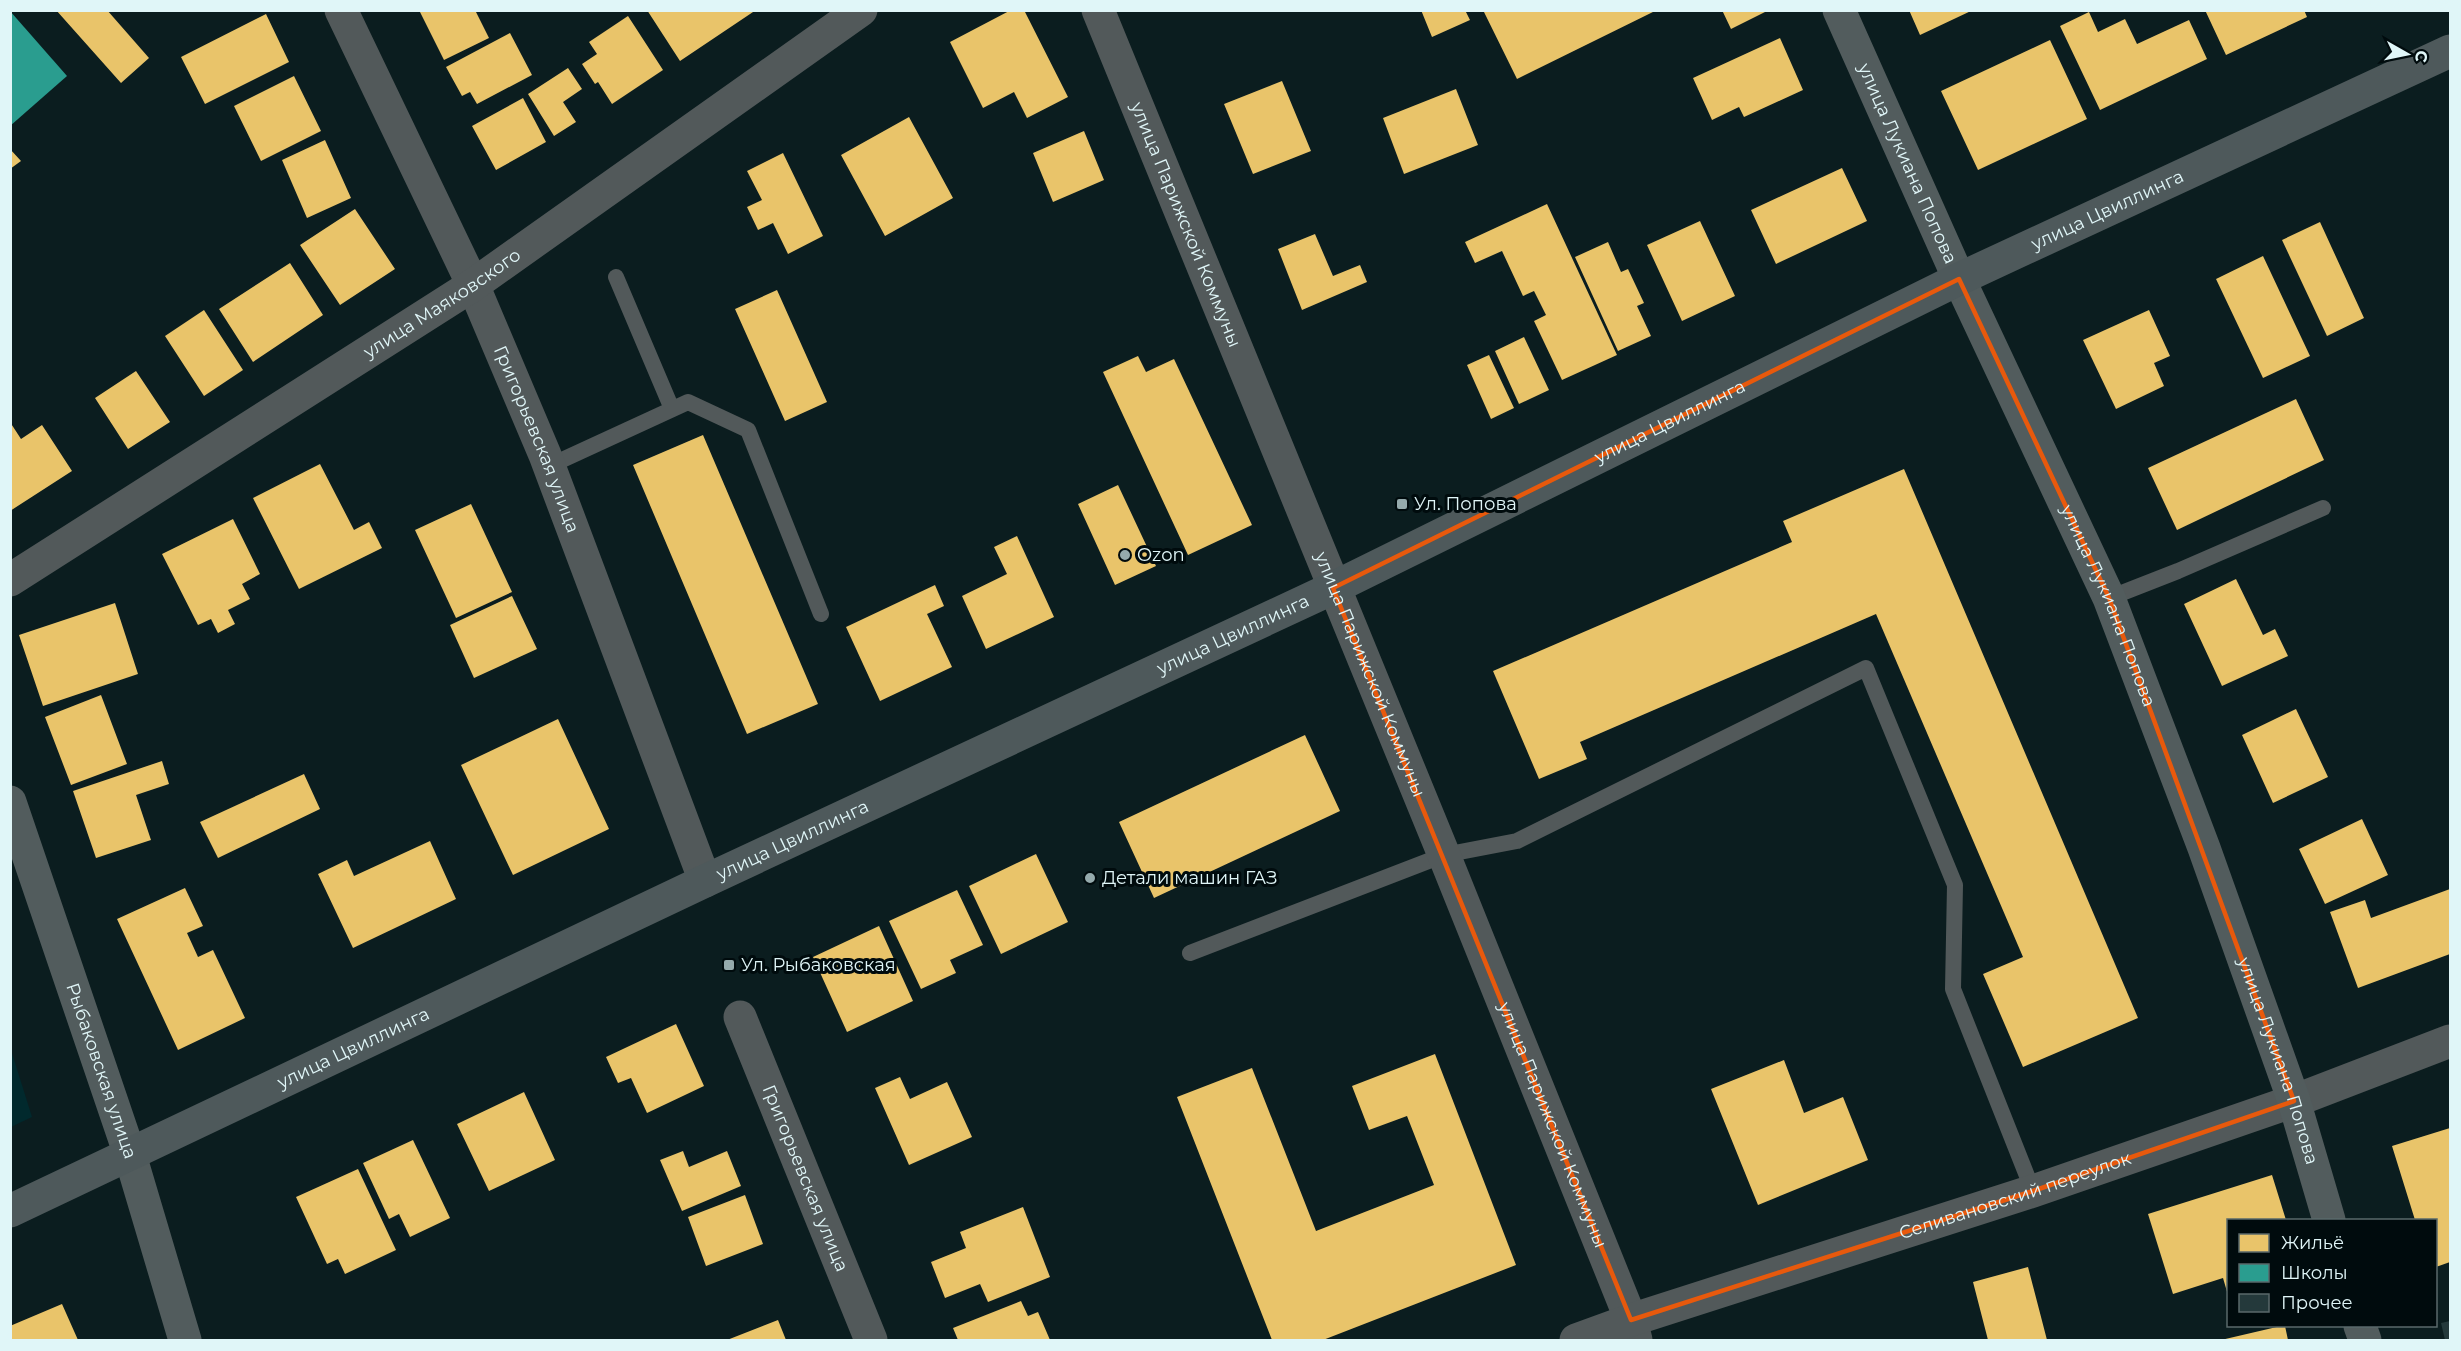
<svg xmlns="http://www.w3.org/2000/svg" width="2461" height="1351" font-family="Montserrat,sans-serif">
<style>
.built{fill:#01292d}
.homes{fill:#e9c46a}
.schools{fill:#2a9d8f}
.building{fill:#24393b}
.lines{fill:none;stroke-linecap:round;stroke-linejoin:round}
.lane{stroke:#52595a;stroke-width:16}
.street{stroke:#52595a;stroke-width:33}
.secondary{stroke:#525c5d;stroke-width:33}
.primary{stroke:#4e595b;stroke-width:33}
.marked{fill:none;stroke:#e8590c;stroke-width:4.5;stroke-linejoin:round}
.poi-dot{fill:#95aaac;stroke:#000b0d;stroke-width:2}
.labels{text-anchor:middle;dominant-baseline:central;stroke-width:6;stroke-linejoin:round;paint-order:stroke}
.street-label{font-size:18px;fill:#e0f6f8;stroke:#000b0d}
.poi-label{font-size:18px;fill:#e0f6f8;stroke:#000b0d;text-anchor:start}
</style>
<rect width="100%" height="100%" fill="#0b1d1f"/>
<path class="built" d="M 11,1050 L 32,1117 L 11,1127 L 10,1127 Z"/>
<path class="homes" d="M 56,10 L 107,10 L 149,58 L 121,83 Z
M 419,10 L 475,10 L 489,38 L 444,60 Z
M 647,10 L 756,10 L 680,61 Z
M 1011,10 L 1024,10 L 1068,97 L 1027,118 L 1014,92 L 983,108 L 950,42 Z
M 1421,10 L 1465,10 L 1470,20 L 1432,37 Z
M 1483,10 L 1657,10 L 1517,79 Z
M 1722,10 L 1769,10 L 1731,29 Z
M 1909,10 L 1973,10 L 1920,35 Z
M 2205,10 L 2304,10 L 2307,17 L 2226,55 Z
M 2089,12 L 2098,32 L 2125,19 L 2137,44 L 2189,20 L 2207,59 L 2100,110 L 2060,26 Z
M 266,14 L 289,62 L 205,104 L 181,57 Z
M 628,16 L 663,70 L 612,104 L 598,82 L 595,84 L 582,64 L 597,54 L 589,42 Z
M 510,33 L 532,75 L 477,104 L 470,92 L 462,96 L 446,67 Z
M 1780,38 L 1803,90 L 1744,117 L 1739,107 L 1712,120 L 1693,78 Z
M 2050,40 L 2087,119 L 1978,170 L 1941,91 Z
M 568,68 L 582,89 L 563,102 L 576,122 L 554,136 L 528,94 Z
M 294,76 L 321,131 L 261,161 L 234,106 Z
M 1282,81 L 1311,151 L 1253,174 L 1224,104 Z
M 1456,89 L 1478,145 L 1404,174 L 1383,118 Z
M 523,98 L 546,142 L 496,170 L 472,126 Z
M 909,117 L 953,198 L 885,236 L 841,155 Z
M 1084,131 L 1104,180 L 1053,202 L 1033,153 Z
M 325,140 L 351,198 L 307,218 L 282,160 Z
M 10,149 L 21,161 L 10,169 Z
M 783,153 L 823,236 L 788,254 L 773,223 L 758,230 L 747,207 L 762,200 L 747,171 Z
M 1842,168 L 1867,221 L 1776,264 L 1751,210 Z
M 1547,204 L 1617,355 L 1562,380 L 1534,321 L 1546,315 L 1534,291 L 1523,296 L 1502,251 L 1475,263 L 1465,242 Z
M 355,209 L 395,269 L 340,305 L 300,245 Z
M 1700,221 L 1735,296 L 1682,321 L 1647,245 Z
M 2320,222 L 2364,318 L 2327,336 L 2282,240 Z
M 1315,234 L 1333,276 L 1360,265 L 1367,282 L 1302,310 L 1278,249 Z
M 1608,242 L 1621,272 L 1628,269 L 1644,303 L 1637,306 L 1651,336 L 1618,351 L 1575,257 Z
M 2263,256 L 2310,356 L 2263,378 L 2216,279 Z
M 290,263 L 323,315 L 253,362 L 219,309 Z
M 777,290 L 827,402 L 785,421 L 735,309 Z
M 204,310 L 243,370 L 204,396 L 165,336 Z
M 2149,310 L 2170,356 L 2154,363 L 2164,386 L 2116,409 L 2083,340 Z
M 1524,337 L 1549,390 L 1519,404 L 1495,351 Z
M 1489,355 L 1514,408 L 1491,419 L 1467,365 Z
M 1138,356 L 1146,372 L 1174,359 L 1252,525 L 1188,555 L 1103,372 Z
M 136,371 L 170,422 L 128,449 L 95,398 Z
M 2296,399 L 2324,460 L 2177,530 L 2148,468 Z
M 10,422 L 21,439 L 42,425 L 72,471 L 10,511 Z
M 703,435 L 818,704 L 747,734 L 633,465 Z
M 320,464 L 354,530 L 369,522 L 382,548 L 299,589 L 253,498 Z
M 1904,469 L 2138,1018 L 2023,1067 L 1983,974 L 2023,957 L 1876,614 L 1580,742 L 1587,759 L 1539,779 L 1493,671 L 1792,542 L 1783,521 Z
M 1118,485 L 1156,566 L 1115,585 L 1078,504 Z
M 471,504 L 512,592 L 456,618 L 415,530 Z
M 233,519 L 260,574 L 242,584 L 250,599 L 228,610 L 235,624 L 218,633 L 211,619 L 198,625 L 162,554 Z
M 1017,536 L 1054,617 L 986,649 L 962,596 L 1007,574 L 994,547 Z
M 2236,579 L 2263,635 L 2275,629 L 2288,656 L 2222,686 L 2184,604 Z
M 935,585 L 944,606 L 927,614 L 952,667 L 880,701 L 846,627 Z
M 512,596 L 537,649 L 474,678 L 450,625 Z
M 115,603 L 138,674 L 43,706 L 19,635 Z
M 101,695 L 127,764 L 71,785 L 45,717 Z
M 2296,709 L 2328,777 L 2273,803 L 2242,735 Z
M 558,719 L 609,829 L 513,875 L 461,765 Z
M 1305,735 L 1340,811 L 1154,898 L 1119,822 Z
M 162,761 L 169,784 L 136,795 L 151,840 L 96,858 L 73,791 Z
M 304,774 L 320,809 L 218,858 L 200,822 Z
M 2362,819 L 2388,875 L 2325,904 L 2299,849 Z
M 430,841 L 456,899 L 353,948 L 318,874 L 347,860 L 354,876 Z
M 1036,854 L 1068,922 L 1001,954 L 969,886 Z
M 185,888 L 203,926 L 187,933 L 198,957 L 213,950 L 245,1018 L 178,1050 L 117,919 Z
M 2450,889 L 2450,954 L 2358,988 L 2330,912 L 2365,900 L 2371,918 Z
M 957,890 L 983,945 L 950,960 L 956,973 L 921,989 L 889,921 Z
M 879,926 L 913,1001 L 847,1032 L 813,957 Z
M 676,1024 L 704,1086 L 647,1113 L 631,1078 L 618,1083 L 606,1057 Z
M 1435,1054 L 1516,1265 L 1323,1340 L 1272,1340 L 1177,1097 L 1252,1068 L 1316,1231 L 1434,1185 L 1407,1116 L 1369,1130 L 1352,1086 Z
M 1784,1060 L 1804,1113 L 1843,1097 L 1868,1160 L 1758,1205 L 1711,1089 Z
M 900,1077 L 910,1099 L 947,1082 L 972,1137 L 909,1165 L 875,1088 Z
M 524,1092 L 555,1160 L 489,1191 L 457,1124 Z
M 2450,1128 L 2450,1262 L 2436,1267 L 2436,1220 L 2415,1220 L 2392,1146 Z
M 413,1140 L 450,1218 L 410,1237 L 399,1214 L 389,1219 L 363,1163 Z
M 683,1151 L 689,1167 L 727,1151 L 741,1186 L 682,1211 L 660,1160 Z
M 358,1169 L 396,1250 L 345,1274 L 338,1259 L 327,1264 L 296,1197 Z
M 2272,1175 L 2286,1220 L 2228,1220 L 2228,1295 L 2223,1278 L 2173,1294 L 2148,1214 Z
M 745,1195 L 763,1244 L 706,1266 L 688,1217 Z
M 1023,1207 L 1050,1277 L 988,1302 L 980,1284 L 945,1298 L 931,1262 L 966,1248 L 960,1232 Z
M 2028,1267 L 2047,1340 L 1988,1340 L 1973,1282 Z
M 1021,1301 L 1028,1316 L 1038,1312 L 1050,1340 L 958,1340 L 953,1328 Z
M 62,1304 L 78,1340 L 10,1340 L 10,1326 Z
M 778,1320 L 786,1340 L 727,1340 Z
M 2281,1326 L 2285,1326 L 2288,1340 L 2221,1340 Z"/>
<path class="schools" d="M 10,11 L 67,76 L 10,126 Z"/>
<path class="building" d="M 2450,1321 L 2450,1340 L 2445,1340 L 2441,1323 Z"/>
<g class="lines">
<path class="lane" d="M 616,277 L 672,409
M 549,466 L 688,402 L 748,430 L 821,614
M 2109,598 L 2178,571 L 2323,508
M 1190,953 L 1444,855 L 1517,841 L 1866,668 L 1955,885 L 1953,989 L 2033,1191"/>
<g class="street">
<path id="s1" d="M 341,10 L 473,285 L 545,455 L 705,881"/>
<path id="s2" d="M 1098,10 L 1444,855 L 1631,1320 L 1636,1340"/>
<path id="s3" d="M 10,580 L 473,285 L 861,10"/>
<path id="s4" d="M 740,1017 L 871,1340"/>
<path id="s5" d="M 1576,1340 L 1631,1320 L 2033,1191 L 2294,1101 L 2450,1041"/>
</g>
<g class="secondary">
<path id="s6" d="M 1839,10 L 1959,279 L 2109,598 L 2204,848 L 2294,1101 L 2329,1220"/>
<path id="s7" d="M 10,802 L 130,1155 L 185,1340"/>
<path d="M 2360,1326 L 2365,1340"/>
</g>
<path class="primary" id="s8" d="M 10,1211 L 705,881 L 1333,588 L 1959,279 L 2450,51"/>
</g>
<path class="marked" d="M 1959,279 L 2109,598 L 2294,1101 L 2033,1191 L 1631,1320 L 1333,588 Z"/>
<g class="poi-dot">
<rect x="1396" y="498" width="12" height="12" rx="3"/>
<circle cx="1125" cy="555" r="6"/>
<circle cx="1090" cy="878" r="6"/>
<rect x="723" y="959" width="12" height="12" rx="3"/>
</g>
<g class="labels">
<g class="street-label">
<text stroke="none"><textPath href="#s6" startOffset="168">улица Лукиана Попова</textPath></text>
<text stroke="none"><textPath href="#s8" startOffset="2324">улица Цвиллинга</textPath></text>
<text stroke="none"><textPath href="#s2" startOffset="232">улица Парижской Коммуны</textPath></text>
<text stroke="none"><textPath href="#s3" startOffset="513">улица Маяковского</textPath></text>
<text stroke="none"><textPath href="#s8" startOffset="1838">улица Цвиллинга</textPath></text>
<text stroke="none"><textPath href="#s1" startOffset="472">Григорьевская улица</textPath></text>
<text stroke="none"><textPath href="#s6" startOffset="654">улица Лукиана Попова</textPath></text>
<text stroke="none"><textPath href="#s8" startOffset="1352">улица Цвиллинга</textPath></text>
<text stroke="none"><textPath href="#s2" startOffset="718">улица Парижской Коммуны</textPath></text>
<text stroke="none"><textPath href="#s8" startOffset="866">улица Цвиллинга</textPath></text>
<text stroke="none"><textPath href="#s8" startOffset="380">улица Цвиллинга</textPath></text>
<text stroke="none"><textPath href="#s6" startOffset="1140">улица Лукиана Попова</textPath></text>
<text stroke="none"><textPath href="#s7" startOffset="284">Рыбаковская улица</textPath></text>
<text stroke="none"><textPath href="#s2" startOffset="1204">улица Парижской Коммуны</textPath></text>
<text stroke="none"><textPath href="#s4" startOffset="174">Григорьевская улица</textPath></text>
<text stroke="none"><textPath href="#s5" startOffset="462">Селивановский переулок</textPath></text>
</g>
<g class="poi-label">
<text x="1414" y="504">Ул. Попова</text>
<text x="1137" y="555">Ozon</text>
<text x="1102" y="878">Детали машин ГАЗ</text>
<text x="741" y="965">Ул. Рыбаковская</text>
</g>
</g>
<rect width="2461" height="1351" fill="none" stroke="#e0f6f8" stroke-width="24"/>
<rect x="2227" y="1219" width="210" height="108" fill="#000b0d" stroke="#5a696b" stroke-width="1.5"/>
<rect x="2239" y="1234" width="30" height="18" fill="#e9c46a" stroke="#5a696b" stroke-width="1.5"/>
<text x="2281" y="1249" font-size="18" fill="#e0f6f8">Жильё</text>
<rect x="2239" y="1264" width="30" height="18" fill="#2a9d8f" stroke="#5a696b" stroke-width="1.5"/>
<text x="2281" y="1279" font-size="18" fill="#e0f6f8">Школы</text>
<rect x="2239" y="1294" width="30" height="18" fill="#24393b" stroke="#5a696b" stroke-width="1.5"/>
<text x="2281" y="1309" font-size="18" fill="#e0f6f8">Прочее</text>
<g transform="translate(2407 54) rotate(99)" stroke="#000b0d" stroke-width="4.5" paint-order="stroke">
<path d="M0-4.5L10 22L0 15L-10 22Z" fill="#e0f6f8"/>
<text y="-9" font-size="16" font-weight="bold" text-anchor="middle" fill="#e0f6f8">С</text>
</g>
</svg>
